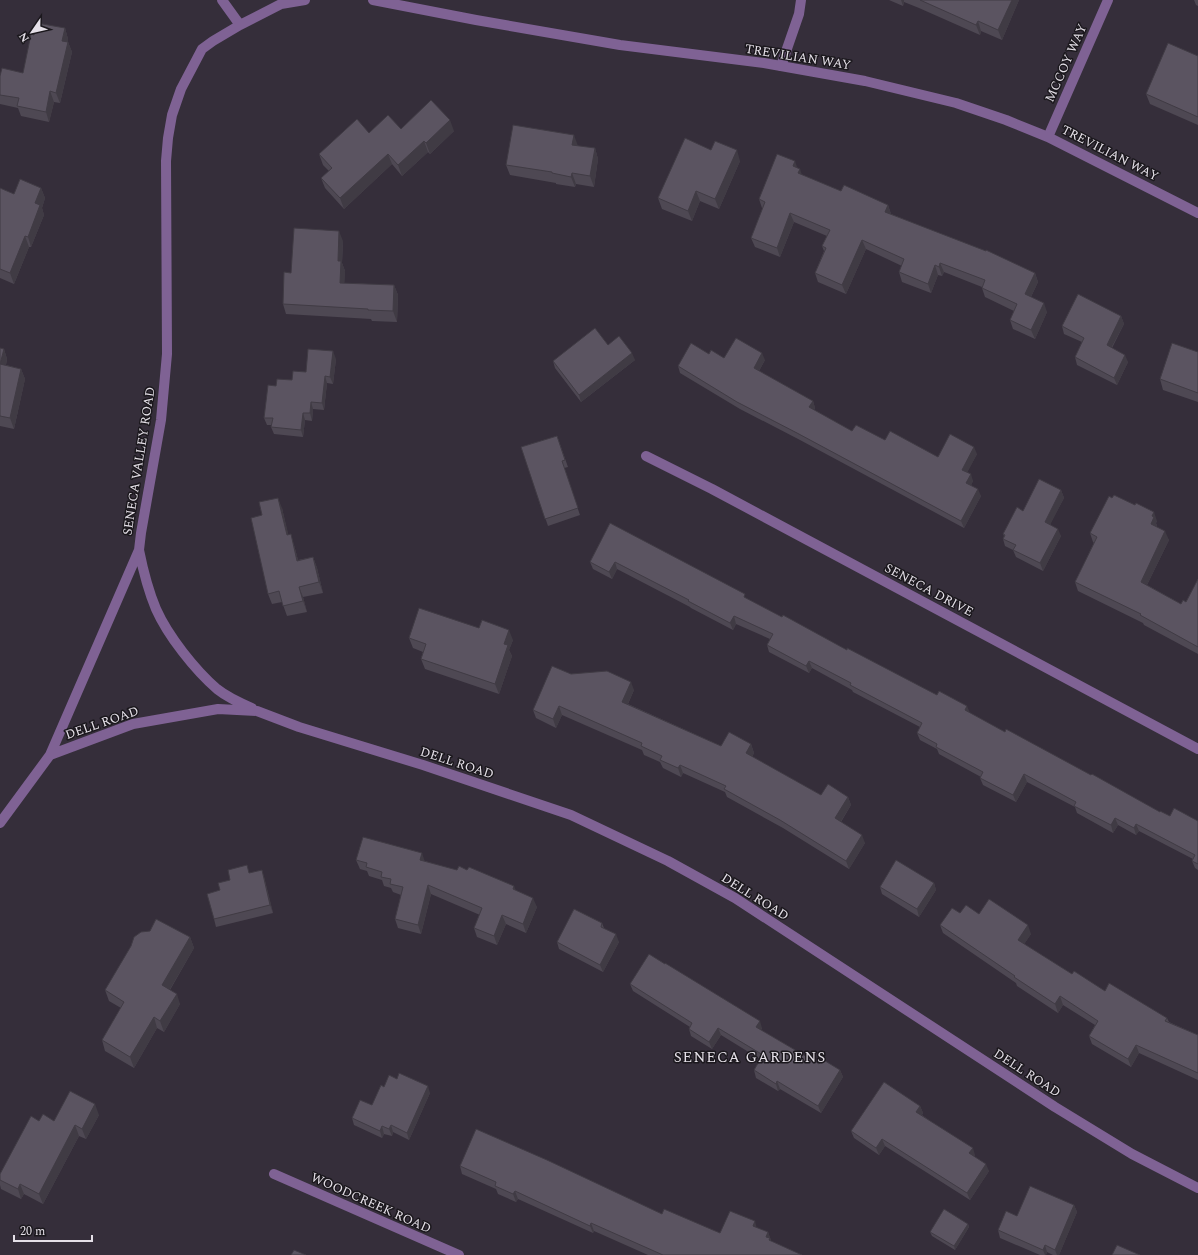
<svg xmlns="http://www.w3.org/2000/svg" width="1198" height="1255" font-family="Spectral,serif">
<style>
.lines{fill:none;stroke-linecap:round;stroke-linejoin:round}
.service{stroke:#7f6294;stroke-width:10}
.minor{stroke:#7f6294;stroke-width:10}
.wall{fill:#4e4853}
.shaded-wall{fill:#403b44}
.building{fill:#5b5461;stroke:#403b44}
.labels{text-anchor:middle;dominant-baseline:central;stroke-width:3;stroke-linejoin:round;paint-order:stroke}
.street-label{font-size:13px;fill:#e5e0e8;stroke:#1b181d}
.quarter-label{font-size:15px;letter-spacing:1px;fill:#e5e0e8;stroke:#1b181d}
</style>
<rect width="100%" height="100%" fill="#352e3a"/>
<g class="lines">
<path class="service" d="M 781,66 L 799,14 L 801,0"/>
<path class="minor" d="M 222,0 L 240,25
M 373,0 L 476,20 L 620,45 L 764,63 L 865,81 L 956,103 L 1006,120 L 1048,137 L 1198,213
M 1048,137 L 1108,0
M 646,456 L 712,489 L 1198,749
M 139,550 C 143,570 148,590 156,609 C 168,636 195,670 217,689 C 227,697 240,703 252,708
M 50,755 L 133,724 L 218,709 L 257,711 L 299,727 L 423,765 L 571,815 L 668,861 L 735,898 L 1055,1107 L 1132,1154 L 1198,1188
M 0,823 L 50,755 L 139,550 L 141,533 L 161,420 L 167,354 L 166,161 L 168,138 L 172,115 L 181,89 L 202,49 L 213,41 L 240,25 L 281,4 L 305,0
M 274,1174 L 459,1255"/>
</g>
<path class="wall" d="M 889,0 L 1019,0 L 1002,40 L 981,31 L 980,35 L 919,8 L 904,2 L 903,6 Z
M 1194,0 L 1198,0 L 1198,6 L 1196,5 Z
M 65,28 L 68,39 L 68,42 L 72,52 L 60,103 L 54,102 L 49,122 L 21,116 L 18,108 L 0,104 L 0,76 L 23,73 L 34,35 Z
M 1198,56 L 1198,125 L 1150,104 L 1146,94 Z
M 401,129 L 454,131 L 430,154 L 428,152 L 402,176 L 392,164 L 344,209 L 325,188 L 321,178 L 329,171 L 323,165 L 319,154 L 369,133 Z
M 577,146 L 595,148 L 598,159 L 594,187 L 576,184 L 575,187 L 556,184 L 556,183 L 510,175 L 506,165 Z
M 711,150 L 740,161 L 719,209 L 700,201 L 692,221 L 662,209 L 658,198 Z
M 797,168 L 802,175 L 841,191 L 888,205 L 891,214 L 1035,273 L 1038,282 L 1031,297 L 1047,312 L 1035,339 L 1013,329 L 1010,320 L 1014,311 L 985,297 L 982,288 L 982,287 L 944,272 L 942,276 L 938,275 L 931,293 L 902,282 L 899,272 L 902,266 L 866,249 L 846,294 L 818,282 L 815,273 L 824,251 L 822,246 L 827,236 L 794,222 L 780,257 L 755,247 L 751,238 L 763,209 L 762,208 L 759,199 Z
M 0,188 L 14,194 L 41,188 L 45,198 L 42,208 L 44,215 L 31,247 L 29,247 L 14,284 L 0,278 Z
M 343,241 L 342,263 L 345,271 L 344,283 L 394,285 L 398,295 L 397,322 L 372,321 L 371,319 L 286,314 L 283,304 L 291,273 Z
M 1121,316 L 1124,324 L 1112,348 L 1128,362 L 1117,385 L 1077,365 L 1075,357 L 1082,342 L 1064,334 L 1062,326 Z
M 608,345 L 635,360 L 581,402 L 555,368 L 553,361 Z
M 0,348 L 4,349 L 7,359 L 6,365 L 21,369 L 25,379 L 14,429 L 0,426 Z
M 1198,352 L 1198,402 L 1163,390 L 1160,379 Z
M 709,354 L 724,358 L 765,360 L 759,371 L 813,401 L 815,408 L 814,410 L 852,431 L 885,440 L 938,457 L 977,454 L 967,472 L 973,481 L 971,485 L 981,496 L 964,528 L 800,440 L 740,409 L 680,373 L 678,366 Z
M 336,359 L 333,384 L 327,383 L 324,410 L 313,409 L 312,421 L 305,420 L 303,437 L 274,434 L 271,427 L 272,425 L 267,425 L 264,418 L 292,380 L 306,372 Z
M 557,436 L 568,467 L 564,468 L 580,515 L 548,526 L 521,447 Z
M 1061,490 L 1064,498 L 1050,524 L 1061,536 L 1043,571 L 1016,557 L 1013,550 L 1005,546 L 1003,539 L 1004,536 L 1003,534 L 1023,511 Z
M 282,508 L 288,535 L 294,545 L 298,560 L 313,557 L 317,568 L 323,593 L 303,597 L 307,612 L 287,616 L 282,602 L 272,604 L 268,594 L 262,515 Z
M 1157,521 L 1156,523 L 1157,526 L 1157,527 L 1169,540 L 1147,585 L 1181,604 L 1186,602 L 1198,579 L 1198,654 L 1144,625 L 1143,623 L 1078,591 L 1075,582 L 1094,543 L 1093,542 L 1090,533 Z
M 610,523 L 747,599 L 847,650 L 1160,812 L 1170,816 L 1198,821 L 1198,870 L 1195,868 L 1192,861 L 1193,859 L 1139,831 L 1136,835 L 1118,825 L 1113,833 L 1077,813 L 1075,807 L 1027,782 L 1016,802 L 983,785 L 980,778 L 981,777 L 939,754 L 937,749 L 920,740 L 917,733 L 920,727 L 853,692 L 852,690 L 812,668 L 809,673 L 769,652 L 767,645 L 770,639 L 736,624 L 733,630 L 691,608 L 690,607 L 617,569 L 612,579 L 593,569 L 590,562 Z
M 409,638 L 513,640 L 509,650 L 512,656 L 499,694 L 425,669 L 421,659 L 423,652 L 413,648 Z
M 571,674 L 634,690 L 628,704 L 721,746 L 751,744 L 754,753 L 752,757 L 821,795 L 848,797 L 851,805 L 841,822 L 865,843 L 849,869 L 783,828 L 727,797 L 725,792 L 683,773 L 681,777 L 663,768 L 660,762 L 644,755 L 642,750 L 562,715 L 556,728 L 536,718 L 533,710 Z
M 356,860 L 425,861 L 516,891 L 537,907 L 526,933 L 506,924 L 497,945 L 477,937 L 474,928 L 480,915 L 431,894 L 421,934 L 398,928 L 395,919 L 401,895 L 393,892 L 391,888 L 384,886 L 382,880 L 369,876 L 367,871 L 360,869 Z
M 250,873 L 264,877 L 273,913 L 216,927 L 214,919 L 230,880 Z
M 934,883 L 936,890 L 919,917 L 882,894 L 880,887 Z
M 960,913 L 979,914 L 1031,934 L 1024,944 L 1072,974 L 1105,991 L 1167,1018 L 1169,1022 L 1198,1035 L 1198,1080 L 1139,1053 L 1131,1067 L 1092,1044 L 1089,1036 L 1095,1025 L 1063,1005 L 1058,1013 L 1017,986 L 1016,983 L 943,933 L 940,925 Z
M 602,923 L 604,928 L 619,942 L 603,972 L 559,949 L 557,942 Z
M 190,937 L 194,948 L 170,990 L 180,1004 L 164,1032 L 157,1028 L 134,1068 L 105,1051 L 102,1040 L 121,1008 L 109,1001 L 105,990 Z
M 630,984 L 762,1028 L 761,1030 L 819,1064 L 840,1070 L 843,1077 L 821,1113 L 780,1089 L 778,1091 L 756,1078 L 754,1070 L 760,1059 L 721,1035 L 712,1049 L 691,1036 L 689,1029 L 690,1027 L 633,991 Z
M 397,1079 L 430,1093 L 409,1140 L 393,1132 L 392,1136 L 384,1134 L 382,1138 L 354,1125 L 352,1118 L 372,1105 L 384,1087 Z
M 920,1106 L 923,1113 L 922,1115 L 975,1155 L 974,1156 L 989,1171 L 970,1200 L 885,1146 L 879,1155 L 854,1138 L 851,1131 Z
M 99,1115 L 86,1139 L 79,1136 L 43,1204 L 24,1194 L 21,1199 L 1,1189 L 0,1185 L 0,1174 L 39,1121 L 54,1121 Z
M 460,1166 L 662,1214 L 720,1233 L 757,1228 L 768,1232 L 771,1241 L 802,1255 L 648,1255 L 594,1231 L 593,1233 L 518,1199 L 516,1202 L 498,1194 L 496,1189 L 462,1174 Z
M 1074,1205 L 1077,1212 L 1059,1255 L 1053,1255 L 1047,1252 L 1046,1255 L 1040,1255 L 1000,1238 L 998,1230 L 1017,1216 Z
M 968,1224 L 969,1227 L 955,1250 L 932,1236 L 930,1232 Z"/>
<path class="shaded-wall" d="M 901,0 L 904,0 L 904,2 L 903,6 Z
M 1012,0 L 1019,0 L 1002,40 L 998,30 Z
M 978,21 L 981,31 L 980,35 L 976,25 Z
M 65,28 L 68,39 L 68,42 L 72,52 L 60,103 L 56,93 L 62,41 Z
M 50,91 L 54,102 L 49,122 L 46,112 Z
M 450,120 L 454,131 L 430,154 L 426,143 Z
M 574,135 L 578,146 L 572,145 Z
M 424,141 L 428,152 L 402,176 L 398,165 Z
M 595,148 L 598,159 L 594,187 L 590,176 Z
M 737,150 L 740,161 L 719,209 L 715,199 Z
M 388,154 L 392,164 L 344,209 L 340,198 Z
M 795,161 L 798,170 L 793,166 Z
M 800,169 L 803,178 L 798,173 Z
M 572,173 L 576,184 L 575,187 L 571,177 Z
M 41,188 L 45,198 L 42,208 L 44,215 L 31,247 L 28,237 L 35,203 Z
M 696,191 L 700,201 L 692,221 L 688,211 Z
M 888,205 L 891,214 L 888,221 L 885,212 Z
M 790,213 L 794,222 L 780,257 L 777,248 Z
M 339,231 L 343,241 L 342,263 L 345,271 L 344,294 L 340,283 L 338,261 Z
M 25,236 L 29,247 L 14,284 L 10,273 Z
M 862,240 L 866,249 L 846,294 L 842,285 Z
M 940,263 L 944,272 L 942,276 L 939,267 Z
M 935,265 L 938,275 L 931,293 L 928,284 Z
M 1035,273 L 1038,282 L 1028,303 L 1025,294 Z
M 394,285 L 398,295 L 397,322 L 393,311 Z
M 1044,303 L 1047,312 L 1035,339 L 1031,330 Z
M 1121,316 L 1124,324 L 1109,352 L 1107,345 Z
M 4,349 L 7,359 L 4,375 L 0,364 Z
M 333,351 L 336,359 L 333,384 L 330,377 Z
M 632,353 L 635,360 L 581,402 L 579,395 Z
M 762,353 L 765,360 L 756,376 L 754,368 Z
M 1125,355 L 1128,362 L 1117,385 L 1114,378 Z
M 21,369 L 25,379 L 14,429 L 10,418 Z
M 325,376 L 327,383 L 324,410 L 322,403 Z
M 813,401 L 815,408 L 812,414 L 809,407 Z
M 311,402 L 313,409 L 312,421 L 310,413 Z
M 303,413 L 305,420 L 303,437 L 301,430 Z
M 974,447 L 977,454 L 965,477 L 962,470 Z
M 971,474 L 973,481 L 969,490 L 966,483 Z
M 978,489 L 981,496 L 964,528 L 961,521 Z
M 1061,490 L 1064,498 L 1048,529 L 1045,522 Z
M 278,498 L 282,508 L 291,545 L 287,535 Z
M 1154,512 L 1157,521 L 1156,523 L 1157,526 L 1154,533 L 1151,524 L 1152,516 Z
M 1058,529 L 1061,536 L 1043,571 L 1040,563 Z
M 1165,531 L 1169,540 L 1144,591 L 1141,582 Z
M 291,534 L 294,545 L 301,571 L 297,561 Z
M 313,557 L 317,568 L 323,593 L 319,582 Z
M 615,562 L 617,569 L 612,579 L 609,572 Z
M 299,587 L 303,597 L 307,612 L 303,601 Z
M 734,616 L 736,624 L 733,630 L 730,623 Z
M 509,630 L 513,640 L 509,650 L 512,656 L 499,694 L 495,684 L 504,644 Z
M 809,661 L 812,668 L 809,673 L 806,666 Z
M 631,682 L 634,690 L 625,710 L 622,702 Z
M 559,706 L 562,715 L 556,728 L 553,719 Z
M 967,706 L 970,713 L 965,710 Z
M 751,744 L 754,753 L 749,762 L 746,753 Z
M 680,765 L 683,773 L 681,777 L 678,768 Z
M 1024,774 L 1027,782 L 1016,802 L 1013,795 Z
M 848,797 L 851,805 L 838,826 L 835,818 Z
M 1115,818 L 1118,825 L 1113,833 L 1111,825 Z
M 1136,824 L 1139,831 L 1136,835 L 1134,828 Z
M 862,835 L 865,843 L 849,869 L 846,861 Z
M 422,853 L 425,862 L 420,860 Z
M 262,870 L 264,877 L 273,913 L 270,905 Z
M 934,883 L 936,890 L 919,917 L 917,909 Z
M 428,885 L 431,894 L 421,934 L 418,925 Z
M 514,886 L 518,895 L 513,889 Z
M 533,898 L 537,907 L 526,933 L 523,924 Z
M 502,915 L 506,924 L 497,945 L 494,936 Z
M 1028,925 L 1031,934 L 1021,949 L 1018,940 Z
M 616,934 L 619,942 L 603,972 L 600,965 Z
M 190,937 L 194,948 L 166,996 L 162,985 Z
M 177,994 L 180,1004 L 164,1032 L 160,1021 Z
M 1060,996 L 1063,1005 L 1058,1013 L 1055,1004 Z
M 154,1017 L 157,1028 L 134,1068 L 130,1057 Z
M 760,1021 L 762,1028 L 759,1034 L 756,1027 Z
M 718,1028 L 721,1035 L 712,1049 L 709,1042 Z
M 1136,1045 L 1139,1053 L 1131,1067 L 1128,1059 Z
M 840,1070 L 843,1077 L 821,1113 L 818,1106 Z
M 777,1081 L 780,1089 L 778,1091 L 776,1084 Z
M 428,1086 L 430,1093 L 409,1140 L 407,1133 Z
M 95,1104 L 99,1115 L 86,1139 L 82,1129 Z
M 920,1106 L 923,1113 L 919,1119 L 916,1112 Z
M 75,1125 L 79,1136 L 43,1204 L 39,1194 Z
M 391,1125 L 393,1132 L 392,1136 L 389,1129 Z
M 382,1126 L 384,1134 L 382,1138 L 380,1131 Z
M 882,1139 L 885,1146 L 879,1155 L 876,1148 Z
M 973,1148 L 975,1155 L 972,1160 L 969,1153 Z
M 986,1164 L 989,1171 L 970,1200 L 967,1193 Z
M 20,1184 L 24,1194 L 21,1199 L 18,1189 Z
M 515,1191 L 518,1199 L 516,1202 L 513,1194 Z
M 1074,1205 L 1077,1212 L 1059,1255 L 1057,1255 L 1055,1250 Z
M 755,1221 L 757,1229 L 753,1226 Z
M 591,1223 L 594,1231 L 593,1233 L 590,1226 Z
M 968,1224 L 969,1227 L 955,1250 L 954,1246 Z
M 768,1232 L 771,1240 L 772,1248 L 766,1237 Z
M 1045,1245 L 1047,1252 L 1046,1255 L 1045,1255 L 1043,1250 Z"/>
<path class="building" d="M 920,0 L 1012,0 L 998,30 L 978,21 L 976,25 Z
M 37,23 L 65,28 L 62,41 L 68,42 L 56,93 L 50,91 L 46,112 L 17,106 L 19,98 L 0,95 L 0,76 L 2,68 L 23,73 L 31,34 L 34,35 Z
M 1168,43 L 1198,56 L 1198,117 L 1146,94 Z
M 431,100 L 450,120 L 426,143 L 424,141 L 398,165 L 388,154 L 340,198 L 321,178 L 332,168 L 319,154 L 357,119 L 369,133 L 388,115 L 401,129 Z
M 513,125 L 574,135 L 572,145 L 595,148 L 590,176 L 572,173 L 571,177 L 552,173 L 552,172 L 506,165 Z
M 685,138 L 711,150 L 715,141 L 737,150 L 715,199 L 696,191 L 688,211 L 658,198 Z
M 777,154 L 795,161 L 793,166 L 800,169 L 798,173 L 841,191 L 844,185 L 888,205 L 885,212 L 986,251 L 986,250 L 1035,273 L 1025,294 L 1044,303 L 1031,330 L 1010,320 L 1017,304 L 982,288 L 985,280 L 940,263 L 939,267 L 935,265 L 928,284 L 899,272 L 904,259 L 862,240 L 842,285 L 815,273 L 826,248 L 822,246 L 830,230 L 790,213 L 777,248 L 751,238 L 765,202 L 759,199 Z
M 20,179 L 41,188 L 35,203 L 40,205 L 28,237 L 25,236 L 10,273 L 0,269 L 0,188 L 14,194 Z
M 294,228 L 339,231 L 338,261 L 341,261 L 340,283 L 394,285 L 393,311 L 368,310 L 368,309 L 283,304 L 284,272 L 291,273 Z
M 1078,294 L 1121,316 L 1107,345 L 1125,355 L 1114,378 L 1075,357 L 1084,338 L 1062,326 Z
M 595,328 L 608,345 L 619,336 L 632,353 L 579,395 L 553,361 Z
M 736,338 L 762,353 L 754,368 L 813,401 L 809,407 L 852,431 L 856,425 L 885,440 L 890,431 L 938,457 L 950,434 L 974,447 L 962,470 L 971,474 L 966,483 L 978,489 L 961,521 L 797,433 L 737,402 L 678,366 L 691,343 L 709,354 L 711,350 L 724,358 Z
M 1172,343 L 1198,352 L 1198,393 L 1160,379 Z
M 0,348 L 4,349 L 0,364 L 21,369 L 10,418 L 0,416 Z
M 308,349 L 333,351 L 330,377 L 325,376 L 322,403 L 311,402 L 310,413 L 303,413 L 301,430 L 271,427 L 273,418 L 264,418 L 268,385 L 276,386 L 277,379 L 292,380 L 293,371 L 306,372 Z
M 557,436 L 565,460 L 562,461 L 578,508 L 545,519 L 521,447 Z
M 1039,479 L 1061,490 L 1045,522 L 1058,529 L 1040,563 L 1013,550 L 1016,545 L 1003,539 L 1005,535 L 1003,534 L 1017,507 L 1023,511 Z
M 1114,495 L 1135,505 L 1136,503 L 1154,512 L 1152,516 L 1154,517 L 1151,524 L 1165,531 L 1141,582 L 1181,604 L 1183,600 L 1186,602 L 1198,579 L 1198,647 L 1140,615 L 1141,614 L 1075,582 L 1097,537 L 1090,533 L 1109,496 L 1112,498 Z
M 278,498 L 287,535 L 291,534 L 297,561 L 313,557 L 319,582 L 299,587 L 303,601 L 283,606 L 279,591 L 268,594 L 251,518 L 262,515 L 259,502 Z
M 610,523 L 745,594 L 744,597 L 782,617 L 783,615 L 847,650 L 847,648 L 937,695 L 939,691 L 967,706 L 965,710 L 1005,732 L 1006,729 L 1091,775 L 1092,774 L 1160,812 L 1160,811 L 1170,816 L 1174,808 L 1198,821 L 1198,864 L 1192,861 L 1195,855 L 1136,824 L 1134,828 L 1115,818 L 1111,825 L 1074,806 L 1076,802 L 1024,774 L 1013,795 L 980,778 L 983,772 L 936,747 L 937,744 L 917,733 L 922,723 L 850,685 L 851,683 L 809,661 L 806,666 L 767,645 L 773,634 L 734,616 L 730,623 L 688,601 L 689,600 L 615,562 L 609,572 L 590,562 Z
M 419,608 L 479,628 L 482,620 L 509,630 L 504,644 L 508,645 L 495,684 L 421,659 L 426,644 L 409,638 Z
M 552,666 L 571,674 L 607,671 L 631,682 L 622,702 L 721,746 L 729,732 L 751,744 L 746,753 L 821,795 L 828,784 L 848,797 L 835,818 L 862,835 L 846,861 L 780,820 L 724,789 L 726,786 L 680,765 L 678,768 L 660,760 L 662,756 L 641,746 L 642,743 L 559,706 L 553,719 L 533,710 Z
M 363,837 L 422,853 L 420,860 L 457,870 L 459,866 L 467,870 L 469,867 L 514,886 L 513,889 L 533,898 L 523,924 L 502,915 L 494,936 L 474,928 L 482,908 L 428,885 L 418,925 L 395,919 L 403,887 L 390,884 L 391,879 L 381,877 L 382,872 L 366,867 L 367,863 L 356,860 Z
M 896,860 L 934,883 L 917,909 L 880,887 Z
M 247,865 L 249,873 L 262,870 L 270,905 L 214,919 L 207,894 L 220,890 L 218,883 L 230,880 L 228,870 Z
M 989,899 L 1028,925 L 1018,940 L 1072,974 L 1074,971 L 1105,991 L 1109,983 L 1167,1018 L 1165,1021 L 1198,1035 L 1198,1073 L 1136,1045 L 1128,1059 L 1089,1036 L 1098,1021 L 1060,996 L 1055,1004 L 1014,977 L 1015,976 L 940,925 L 952,908 L 960,913 L 966,905 L 979,914 Z
M 574,909 L 602,923 L 601,927 L 616,934 L 600,965 L 557,942 Z
M 156,919 L 190,937 L 162,985 L 177,994 L 160,1021 L 154,1017 L 130,1057 L 102,1040 L 124,1002 L 105,990 L 131,946 L 134,937 L 141,932 L 150,931 Z
M 649,954 L 665,964 L 665,963 L 760,1021 L 756,1027 L 819,1064 L 822,1059 L 840,1070 L 818,1106 L 777,1081 L 776,1084 L 754,1070 L 763,1055 L 718,1028 L 709,1042 L 689,1029 L 692,1023 L 630,984 Z
M 399,1073 L 428,1086 L 407,1133 L 391,1125 L 389,1129 L 382,1126 L 380,1131 L 352,1118 L 360,1100 L 372,1105 L 381,1085 L 384,1087 L 389,1075 L 397,1079 Z
M 884,1082 L 920,1106 L 916,1112 L 973,1148 L 969,1153 L 986,1164 L 967,1193 L 882,1139 L 876,1148 L 851,1131 Z
M 70,1091 L 95,1104 L 82,1129 L 75,1125 L 39,1194 L 20,1184 L 18,1189 L 0,1180 L 0,1174 L 31,1116 L 39,1121 L 43,1114 L 54,1121 Z
M 476,1129 L 547,1160 L 662,1214 L 664,1209 L 720,1233 L 730,1211 L 755,1221 L 753,1226 L 768,1232 L 766,1237 L 770,1238 L 769,1240 L 802,1255 L 663,1255 L 591,1223 L 590,1226 L 515,1191 L 513,1194 L 495,1186 L 496,1182 L 460,1166 Z
M 1030,1186 L 1074,1205 L 1055,1250 L 1045,1245 L 1043,1250 L 998,1230 L 1006,1211 L 1017,1216 Z
M 944,1209 L 968,1224 L 954,1246 L 930,1232 Z
M 1117,1245 L 1140,1255 L 1112,1255 Z
M 294,1250 L 306,1255 L 291,1255 Z"/>
<g class="labels">
<g class="street-label">
<text transform="translate(798 57) rotate(9)">TREVILIAN WAY</text>
<text transform="translate(1066 63) rotate(-66)">MCCOY WAY</text>
<text transform="translate(1110 153) rotate(27)">TREVILIAN WAY</text>
<text transform="translate(139 461) rotate(-81)">SENECA VALLEY ROAD</text>
<text transform="translate(929 590) rotate(28)">SENECA DRIVE</text>
<text transform="translate(102 723) rotate(-19)">DELL ROAD</text>
<text transform="translate(457 763) rotate(18)">DELL ROAD</text>
<text transform="translate(755 897) rotate(32)">DELL ROAD</text>
<text transform="translate(1027 1073) rotate(33)">DELL ROAD</text>
<text transform="translate(371 1203) rotate(24)">WOODCREEK ROAD</text>
</g>
<g class="quarter-label">
<text x="750" y="1057">SENECA GARDENS</text>
</g>
</g>
<g transform="translate(32 32) rotate(236)" stroke="#1b181d" stroke-width="3" paint-order="stroke">
<path d="M0-3L7 15L0 10L-7 15Z" fill="#e5e0e8"/>
<text y="-6" font-size="11" font-weight="bold" text-anchor="middle" fill="#e5e0e8">N</text>
</g>
<path d="M14 1235v6h78v-6" fill="none" stroke="#e5e0e8" stroke-width="2"/>
<text x="20" y="1235" font-size="12" fill="#e5e0e8" stroke="#1b181d" stroke-width="3" paint-order="stroke">20 m</text>
</svg>
